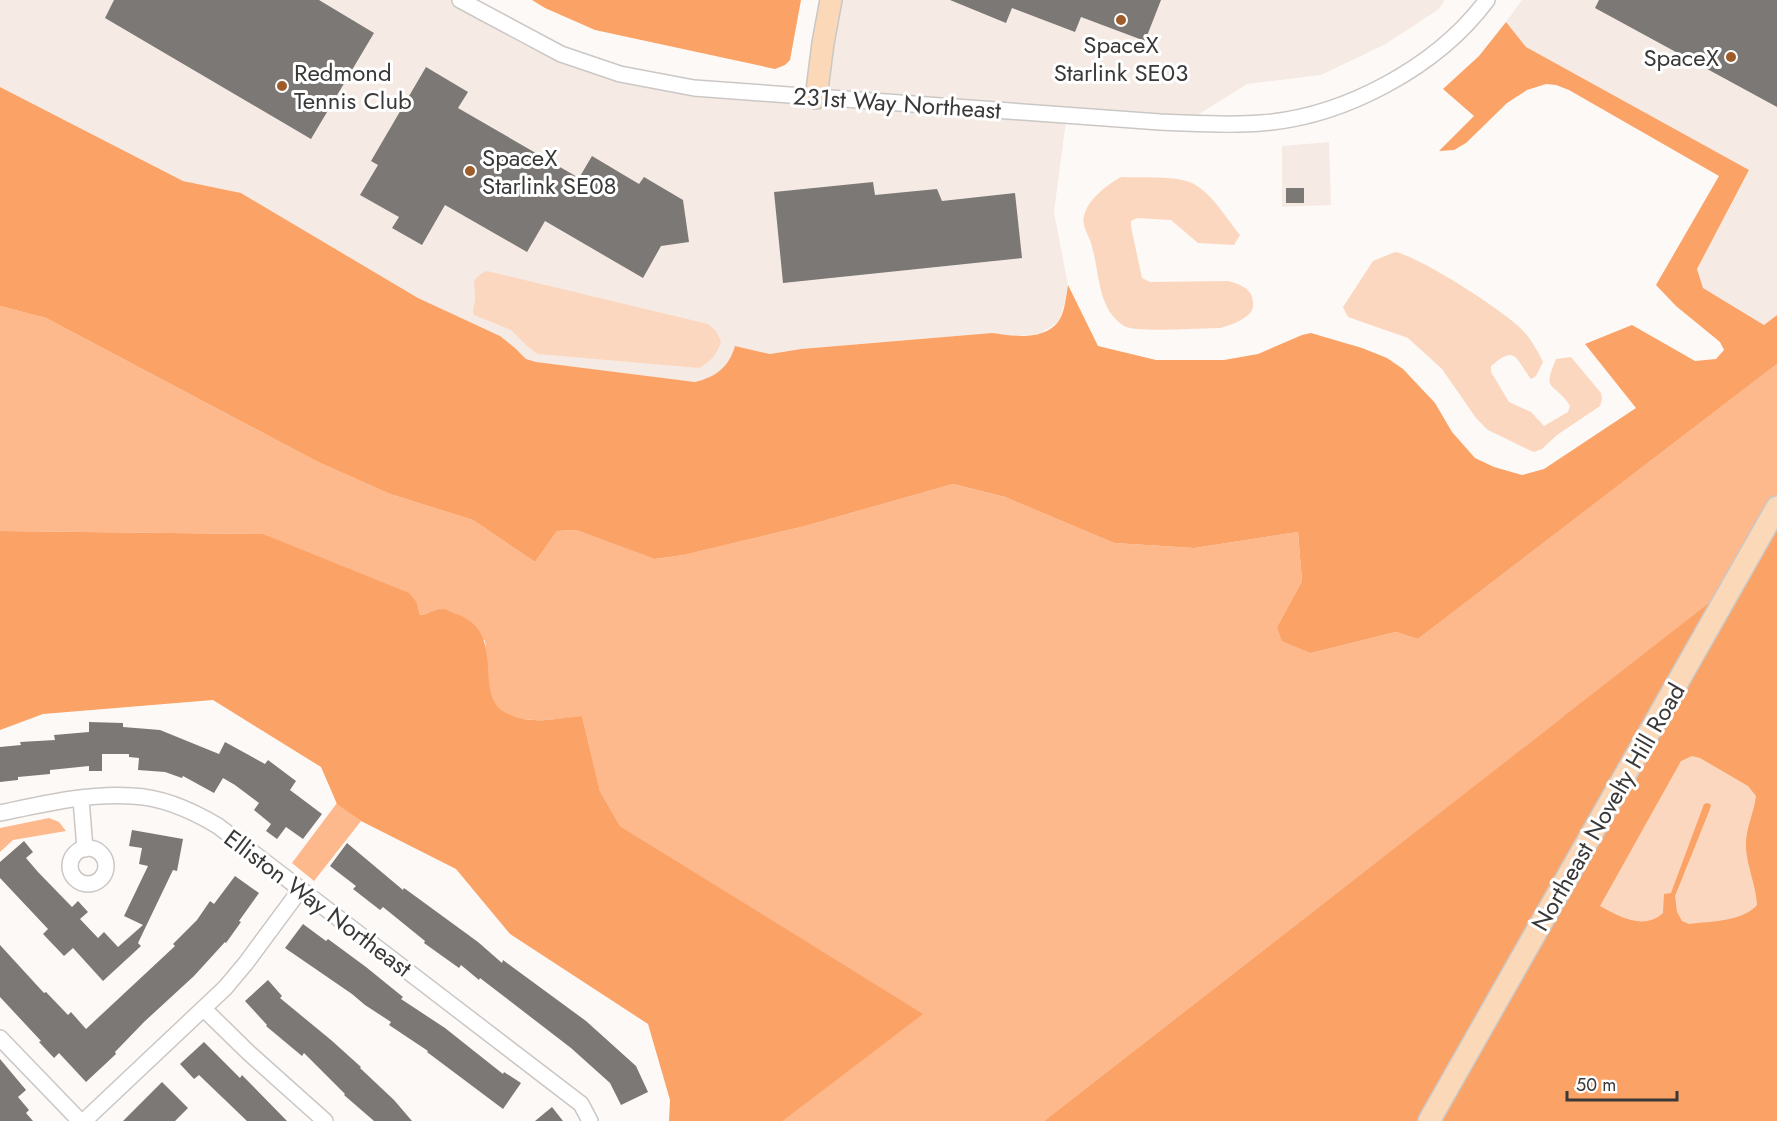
<svg xmlns="http://www.w3.org/2000/svg" width="1777" height="1121" font-family="Jost,sans-serif">
<style>
.built{fill:#f6ebe4}
.green{fill:#fdb88b}
.forest{fill:#fba266}
.water{fill:#fcd7bf}
.building{fill:#7b7876}
.lines{fill:none;stroke-linecap:round;stroke-linejoin:round}
.street-casing{stroke:#cbc7c5;stroke-width:18}
.secondary-casing{stroke:#cbc7c5;stroke-width:24}
.street{stroke:#fff;stroke-width:15}
.secondary{stroke:#fbd8b7;stroke-width:21}
.poi-dot{fill:#9e5c2a;stroke:#fff;stroke-width:2}
.labels{text-anchor:middle;dominant-baseline:central;stroke-width:6;stroke-linejoin:round;paint-order:stroke}
.poi-label{font-size:24px;fill:#3a3938;stroke:#fff;text-anchor:start}
.street-label{font-size:24px;fill:#3a3938;stroke:#fff}
</style>
<rect width="100%" height="100%" fill="#fdf9f7"/>
<path class="built" d="M 0,0 L 460,0 L 620,74 L 816,98 L 831,0 L 1445,0 L 1438,10 L 1384,45 L 1321,75 L 1247,84 L 1185,123 L 1067,114 L 1054,212 L 1068,285 L 1065,302 L 1059,321 L 1040,334 L 1014,336 L 992,333 L 801,349 L 770,354 L 735,346 L 731,359 L 721,370 L 708,379 L 695,382 L 536,362 L 526,359 L 515,348 L 500,336 L 418,298 L 241,193 L 183,181 L 0,87 Z
M 1522,0 L 1777,0 L 1777,315 L 1764,325 L 1703,288 L 1697,269 L 1749,171 L 1526,47 L 1506,22 Z
M 1329,142 L 1331,205 L 1282,207 L 1282,146 Z"/>
<path class="green" d="M 0,306 L 46,318 L 318,462 L 390,494 L 473,520 L 535,562 L 557,531 L 576,530 L 656,559 L 684,555 L 805,526 L 953,484 L 1005,497 L 1114,543 L 1194,548 L 1298,532 L 1302,581 L 1277,627 L 1311,653 L 1396,632 L 1418,639 L 1777,364 L 1777,551 L 1587,709 L 1563,717 L 1044,1121 L 783,1121 L 922,1014 L 620,826 L 600,791 L 582,716 C 554,719 500,731 490,693 C 486,677 487,658 485,641 L 443,609 L 420,615 L 417,603 L 263,534 L 0,531 Z
M 337,803 L 361,821 L 314,881 L 292,863 Z
M 49,818 L 59,822 L 66,831 L 13,840 L 0,852 L 0,828 Z"/>
<path class="forest" d="M 532,0 L 801,0 L 790,60 L 785,65 L 775,69 L 595,30 L 545,8 Z
M 1506,22 L 1526,47 L 1749,170 L 1697,269 L 1703,288 L 1764,325 L 1777,315 L 1777,364 L 1418,639 L 1396,632 L 1311,653 L 1282,641 L 1277,627 L 1302,581 L 1298,532 L 1194,548 L 1114,543 L 1005,497 L 953,484 L 805,526 L 684,555 L 655,559 L 576,530 L 557,531 L 535,562 L 473,520 L 390,494 L 318,462 L 46,318 L 0,306 L 0,87 L 183,181 L 241,193 L 418,298 L 500,336 L 515,348 L 526,359 L 536,362 L 695,382 C 716,377 729,367 735,346 L 770,354 L 801,349 L 992,333 C 1013,336 1043,341 1058,322 C 1065,313 1066,296 1068,285 L 1098,346 L 1156,360 L 1224,360 L 1258,354 L 1302,335 L 1311,333 L 1321,336 L 1362,348 L 1387,358 L 1403,369 L 1435,403 L 1452,432 L 1475,458 L 1494,467 L 1522,475 L 1544,469 L 1636,408 L 1585,344 L 1632,325 L 1695,361 L 1716,359 L 1724,350 L 1720,342 L 1676,306 L 1656,285 L 1719,176 L 1569,90 L 1556,85 L 1546,84 L 1527,90 L 1507,103 L 1466,143 L 1454,150 L 1439,151 L 1474,116 L 1443,89 L 1479,56 Z
M 1777,507 L 1777,1121 L 1044,1121 L 1736,582 Z
M 0,531 L 263,534 L 409,593 L 417,603 L 420,615 C 427,614 436,609 443,609 C 446,609 452,613 456,614 C 509,632 471,695 506,713 C 529,726 557,718 582,716 L 600,791 L 620,826 L 923,1014 L 783,1121 L 669,1121 L 670,1100 L 648,1024 L 510,934 L 456,869 L 361,821 L 337,804 L 321,767 L 213,700 L 43,714 L 0,730 Z"/>
<path class="water" d="M 1121,177 C 1141,178 1174,175 1192,183 C 1212,193 1226,218 1240,235 L 1234,245 L 1198,243 L 1171,220 L 1137,218 L 1131,221 L 1131,227 L 1142,278 L 1150,282 L 1228,281 C 1240,284 1254,289 1253,304 C 1253,307 1253,310 1250,313 C 1243,321 1230,325 1221,328 C 1203,328 1135,333 1124,326 C 1097,308 1100,274 1092,247 C 1090,236 1081,227 1084,216 C 1088,199 1107,185 1121,177 Z
M 1395,252 C 1417,255 1512,315 1526,334 C 1530,338 1541,357 1543,362 L 1536,376 L 1531,379 C 1515,358 1516,344 1491,366 L 1491,372 L 1509,402 L 1531,412 L 1544,426 L 1568,412 L 1570,406 C 1555,381 1541,394 1556,359 L 1571,357 L 1601,393 L 1602,399 L 1600,406 L 1557,435 L 1542,449 L 1534,452 L 1529,450 L 1488,430 L 1476,418 L 1442,369 L 1408,338 L 1348,317 L 1343,307 L 1373,261 Z
M 487,271 L 708,324 L 716,331 L 721,341 C 717,355 711,361 699,368 L 538,354 L 527,346 L 511,330 L 474,315 C 472,308 474,307 475,300 C 476,285 468,279 487,271 Z
M 1692,756 L 1700,758 L 1748,786 L 1756,796 C 1754,814 1745,829 1746,848 C 1747,867 1756,885 1757,905 C 1742,922 1711,921 1689,924 L 1682,921 L 1677,912 L 1675,896 L 1710,809 L 1711,805 L 1708,803 L 1704,804 L 1671,893 L 1664,894 L 1663,913 C 1644,931 1618,916 1600,906 L 1681,761 Z"/>
<path class="building" d="M 114,0 L 319,0 L 374,33 L 311,139 L 105,18 Z
M 950,0 L 1161,0 L 1145,41 L 1081,17 L 1075,32 L 1012,8 L 1006,23 Z
M 1599,0 L 1777,0 L 1777,107 L 1595,8 Z
M 426,67 L 468,92 L 458,108 L 579,178 L 592,156 L 639,184 L 644,177 L 683,200 L 689,242 L 661,246 L 643,278 L 545,221 L 527,252 L 445,205 L 422,245 L 392,228 L 399,217 L 360,195 L 378,165 L 371,161 Z
M 873,182 L 875,195 L 937,189 L 942,201 L 1015,193 L 1022,258 L 783,283 L 774,192 Z
M 1286,188 L 1304,188 L 1304,203 L 1286,203 Z
M 89,722 L 123,723 L 123,727 L 160,730 L 219,754 L 225,742 L 265,764 L 268,760 L 296,781 L 290,790 L 322,814 L 303,839 L 286,827 L 277,839 L 266,831 L 271,824 L 254,810 L 259,803 L 235,785 L 223,778 L 214,793 L 183,776 L 182,778 L 165,772 L 138,770 L 139,758 L 129,757 L 129,754 L 102,754 L 102,771 L 89,771 L 89,766 L 50,770 L 50,774 L 18,777 L 18,780 L 0,782 L 0,747 L 21,745 L 20,742 L 55,740 L 54,735 L 89,732 Z
M 132,830 L 183,839 L 177,871 L 173,870 L 138,943 L 141,946 L 103,981 L 73,948 L 64,956 L 43,934 L 48,929 L 0,878 L 0,862 L 24,841 L 33,852 L 26,858 L 38,872 L 72,907 L 78,901 L 88,912 L 80,919 L 98,938 L 104,932 L 118,947 L 143,925 L 124,916 L 148,866 L 139,864 L 142,848 L 129,846 Z
M 347,843 L 403,890 L 404,888 L 478,942 L 502,963 L 503,960 L 586,1021 L 636,1066 L 648,1092 L 621,1105 L 610,1083 L 571,1048 L 480,978 L 479,980 L 461,965 L 459,968 L 424,943 L 425,941 L 383,907 L 380,910 L 353,889 L 356,886 L 330,866 Z
M 235,876 L 259,893 L 239,921 L 241,922 L 226,943 L 225,942 L 194,976 L 144,1022 L 115,1052 L 116,1054 L 86,1082 L 59,1053 L 54,1058 L 39,1042 L 41,1041 L 0,997 L 0,945 L 44,993 L 46,992 L 68,1015 L 71,1012 L 86,1029 L 175,946 L 173,944 L 197,920 L 210,901 L 214,904 Z
M 303,924 L 326,941 L 328,939 L 366,967 L 403,997 L 401,999 L 445,1028 L 503,1074 L 504,1072 L 521,1083 L 503,1109 L 427,1052 L 428,1051 L 389,1025 L 391,1022 L 365,1005 L 352,994 L 285,948 Z
M 268,980 L 282,996 L 280,998 L 331,1040 L 361,1067 L 360,1068 L 394,1100 L 412,1121 L 374,1121 L 344,1095 L 345,1094 L 304,1053 L 302,1056 L 266,1026 L 267,1025 L 245,1001 Z
M 204,1042 L 240,1078 L 242,1075 L 287,1121 L 247,1121 L 199,1075 L 194,1079 L 180,1064 Z
M 0,1059 L 26,1090 L 18,1097 L 29,1110 L 26,1113 L 33,1121 L 0,1121 Z
M 162,1082 L 188,1108 L 175,1121 L 123,1121 Z
M 552,1107 L 563,1121 L 535,1121 Z"/>
<g class="lines">
<g class="street-casing">
<path id="street" d="M 460,0 L 561,54 L 620,74 L 694,88 L 1160,122 C 1193,123 1228,126 1261,123 C 1344,117 1437,67 1487,0
M 81,799 L 85,849
M 0,813 C 43,804 88,793 132,796 C 161,797 193,811 218,826 L 581,1104 L 590,1121
M70 866a18 18 0 1 1 36 0a18 18 0 1 1-36 0Z
M 204,1009 L 249,1053 L 325,1121
M 0,1038 L 80,1121
M 84,1121 L 225,988 L 246,963 L 300,890"/>
</g>
<g class="secondary-casing">
<path id="secondary" d="M 816,98 L 823,43 L 831,0
M 1429,1121 L 1777,507"/>
</g>
<use href="#street" class="street"/>
<use href="#secondary" class="secondary"/>
</g>
<g class="poi-dot">
<circle cx="1121" cy="20" r="6"/>
<circle cx="1731" cy="57" r="6"/>
<circle cx="282" cy="86" r="6"/>
<circle cx="470" cy="171" r="6"/>
</g>
<g class="labels">
<g class="poi-label">
<text x="1121" y="44" text-anchor="middle">SpaceX<tspan x="1121" dy="28">Starlink SE03</tspan></text>
<text x="1719" y="57" text-anchor="end">SpaceX</text>
<text x="294" y="72">Redmond<tspan x="294" dy="28">Tennis Club</tspan></text>
<text x="482" y="157">SpaceX<tspan x="482" dy="28">Starlink SE08</tspan></text>
</g>
<g class="street-label">
<text transform="translate(897 103) rotate(4)">231st Way Northeast</text>
<text transform="translate(1608 807) rotate(-60)">Northeast Novelty Hill Road</text>
<text transform="translate(318 903) rotate(37)">Elliston Way Northeast</text>
</g>
</g>
<path d="M1567 1091v9h110v-9" fill="none" stroke="#3a3938" stroke-width="3"/>
<text x="1576" y="1091" font-size="18" fill="#3a3938" stroke="#ffffff" stroke-width="4.5" paint-order="stroke">50 m</text>
</svg>
